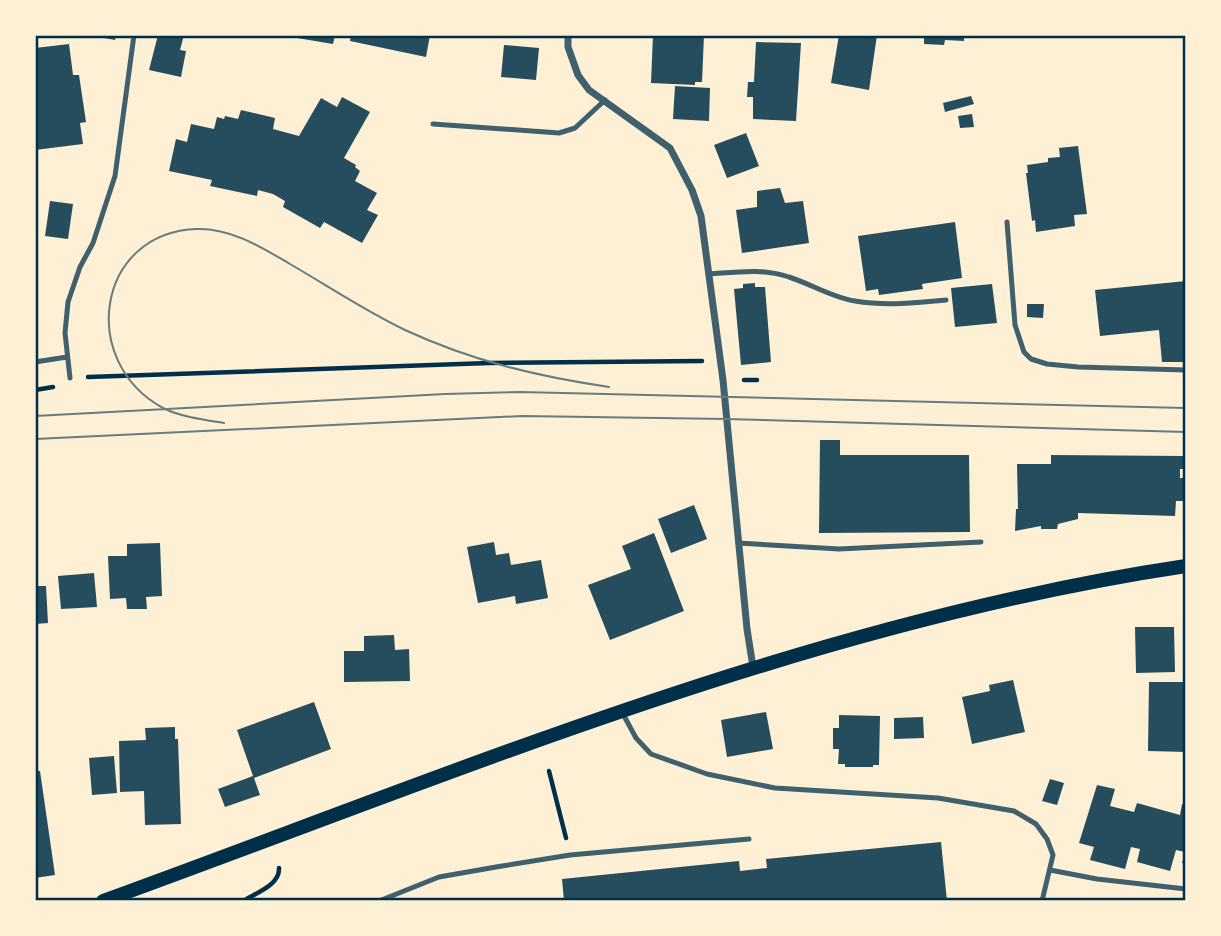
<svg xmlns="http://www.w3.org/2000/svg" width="1221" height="936" font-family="Raleway,sans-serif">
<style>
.building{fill:#264d5e}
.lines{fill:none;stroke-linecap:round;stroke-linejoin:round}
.path{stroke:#003049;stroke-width:4.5}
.service{stroke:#3f606c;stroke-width:5}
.minor{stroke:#3f606c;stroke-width:7}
.secondary{stroke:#003049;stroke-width:14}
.tram{stroke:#657d81;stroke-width:2}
.neatline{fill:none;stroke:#003049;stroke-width:2.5}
</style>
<rect width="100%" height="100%" fill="#fdf0d5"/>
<path class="building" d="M 88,35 L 116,35 L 115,40 Z
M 158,35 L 184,35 L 180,50 L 186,51 L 181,77 L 149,70 Z
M 279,35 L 335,35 L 333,44 Z
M 351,35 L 430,35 L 426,57 L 350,41 Z
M 653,35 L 704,35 L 702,82 L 695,82 L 695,85 L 651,83 Z
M 839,35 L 877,35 L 869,90 L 831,83 Z
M 905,35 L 964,35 L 964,41 L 945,40 L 944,45 L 924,44 L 924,38 L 905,37 Z
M 756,42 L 801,43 L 796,121 L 753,119 L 753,97 L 747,97 L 748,82 L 754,82 Z
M 69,44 L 73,75 L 79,75 L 86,122 L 80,123 L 83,144 L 35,150 L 35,48 Z
M 504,45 L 539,48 L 536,80 L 501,77 Z
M 675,86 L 710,88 L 709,121 L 673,119 Z
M 971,96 L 974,104 L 945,112 L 943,103 Z
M 342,97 L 370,112 L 344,158 L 356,165 L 355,167 L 360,171 L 355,181 L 377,193 L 367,210 L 378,215 L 362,243 L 324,222 L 320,228 L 283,207 L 285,201 L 273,194 L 258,190 L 257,196 L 210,186 L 212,180 L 169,171 L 176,139 L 187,142 L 191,124 L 214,129 L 217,117 L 224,119 L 225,116 L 238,119 L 241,110 L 275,118 L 273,129 L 299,136 L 321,98 L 337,107 Z
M 972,114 L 974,127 L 960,128 L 958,116 Z
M 746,133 L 759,166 L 727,178 L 714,145 Z
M 1078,146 L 1087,214 L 1074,215 L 1075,226 L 1036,232 L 1035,220 L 1032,221 L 1026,173 L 1028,173 L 1027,165 L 1048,162 L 1048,158 L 1060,157 L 1059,148 Z
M 780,188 L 785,203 L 803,201 L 809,243 L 742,253 L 736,210 L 757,207 L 757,191 Z
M 50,201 L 73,204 L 68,239 L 45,236 Z
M 955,222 L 962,278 L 922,284 L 923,289 L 879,295 L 878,289 L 866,291 L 858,236 Z
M 1186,281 L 1186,362 L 1162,362 L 1159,330 L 1100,336 L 1095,290 Z
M 755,283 L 755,287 L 765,287 L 771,362 L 741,365 L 734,289 L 743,288 L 743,284 Z
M 992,284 L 997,323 L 955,327 L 951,288 Z
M 1027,304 L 1044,304 L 1043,318 L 1027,317 Z
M 820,440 L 840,440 L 840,455 L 969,455 L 970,532 L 819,533 Z
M 1051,455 L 1186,456 L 1186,469 L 1180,469 L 1180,478 L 1186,478 L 1186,501 L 1176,501 L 1175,516 L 1078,513 L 1078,519 L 1058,524 L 1057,529 L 1041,529 L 1041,526 L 1015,531 L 1016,509 L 1018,509 L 1017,464 L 1051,464 Z
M 694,505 L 707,539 L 671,553 L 658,519 Z
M 654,533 L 684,611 L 610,640 L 588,585 L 631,569 L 622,546 Z
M 494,542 L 496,555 L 509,553 L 511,565 L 541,560 L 548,598 L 516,604 L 515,596 L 478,603 L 467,547 Z
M 160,543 L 162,596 L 146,597 L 147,609 L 127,609 L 126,598 L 110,599 L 108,556 L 127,556 L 127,544 Z
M 94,573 L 97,607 L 61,609 L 58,576 Z
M 35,586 L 46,586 L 48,623 L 35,624 Z
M 1135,627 L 1174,627 L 1175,672 L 1136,673 Z
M 394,635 L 395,650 L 409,649 L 410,681 L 344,682 L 344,651 L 364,651 L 364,636 Z
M 1013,680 L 1025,732 L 972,744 L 962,697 L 990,691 L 989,685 Z
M 1149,682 L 1186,682 L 1186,752 L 1148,751 Z
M 314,702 L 331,749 L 254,778 L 260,795 L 225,807 L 218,789 L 253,776 L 237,730 Z
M 766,712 L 773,749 L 727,757 L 721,720 Z
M 839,715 L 880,716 L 879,765 L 873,765 L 873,767 L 845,767 L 845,764 L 838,764 L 839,749 L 833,749 L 833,728 L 839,728 Z
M 923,717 L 924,738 L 894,739 L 894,718 Z
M 175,727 L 175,739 L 178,739 L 181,824 L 145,825 L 144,791 L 120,792 L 119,741 L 146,740 L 145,728 Z
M 114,756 L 117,793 L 92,795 L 89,758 Z
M 35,771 L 40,771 L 55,875 L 35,878 Z
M 1050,779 L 1064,783 L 1057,805 L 1042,801 Z
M 1097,785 L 1115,789 L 1110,806 L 1134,812 L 1137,803 L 1180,815 L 1182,804 L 1186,805 L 1186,864 L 1182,863 L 1185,852 L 1176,850 L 1170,871 L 1137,862 L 1140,849 L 1131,847 L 1125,869 L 1090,860 L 1094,847 L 1079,843 Z
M 941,842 L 947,901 L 564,901 L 562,879 L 739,861 L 740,871 L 767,868 L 766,859 Z"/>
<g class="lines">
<path class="path" d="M 88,377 L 489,363 L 702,361
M 744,380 L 757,380
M 35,390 L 53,387
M 549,771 L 566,838
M 243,901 C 256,893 280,885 279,868"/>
<path class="service" d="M 433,124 L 559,133 L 575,128 L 605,100
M 1007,222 L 1015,325 L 1024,352 L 1031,359 L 1047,364 L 1078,367 L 1186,370
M 710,274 C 737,272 763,268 789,277 C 811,284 833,298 855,301 C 885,306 917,303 946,300
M 35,362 L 67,357
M 70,378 L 65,333 L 68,302 L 80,267 L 93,243 L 115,176 L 134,35
M 738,543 L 839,549 L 981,542
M 623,714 L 636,738 L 651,754 L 707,774 L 775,788 L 938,798 L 1014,811 L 1036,824 L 1047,839 L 1053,855 L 1042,901
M 1050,870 L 1097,879 L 1186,889
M 379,901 L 439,877 L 496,867 L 570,855 L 749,839"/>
<path class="minor" d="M 568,35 L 568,47 L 578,75 L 589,90 L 670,148 L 692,190 L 701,216 L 723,380 L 747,629 L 753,667"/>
<path class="secondary" d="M 103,901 C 458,772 810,622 1186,566"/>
<path class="tram" d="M 35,416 L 445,394 L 520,392 L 1186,408
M 224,423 C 205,420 181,417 163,408 C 77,361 97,232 197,229 C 231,228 261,247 290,264 C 328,286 365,311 405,330 C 472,361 536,376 609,387
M 35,439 L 522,416 L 726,419 L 1186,432"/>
</g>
<rect width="1221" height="936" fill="none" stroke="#fdf0d5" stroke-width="74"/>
<rect x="37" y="37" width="1147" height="862" class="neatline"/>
</svg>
